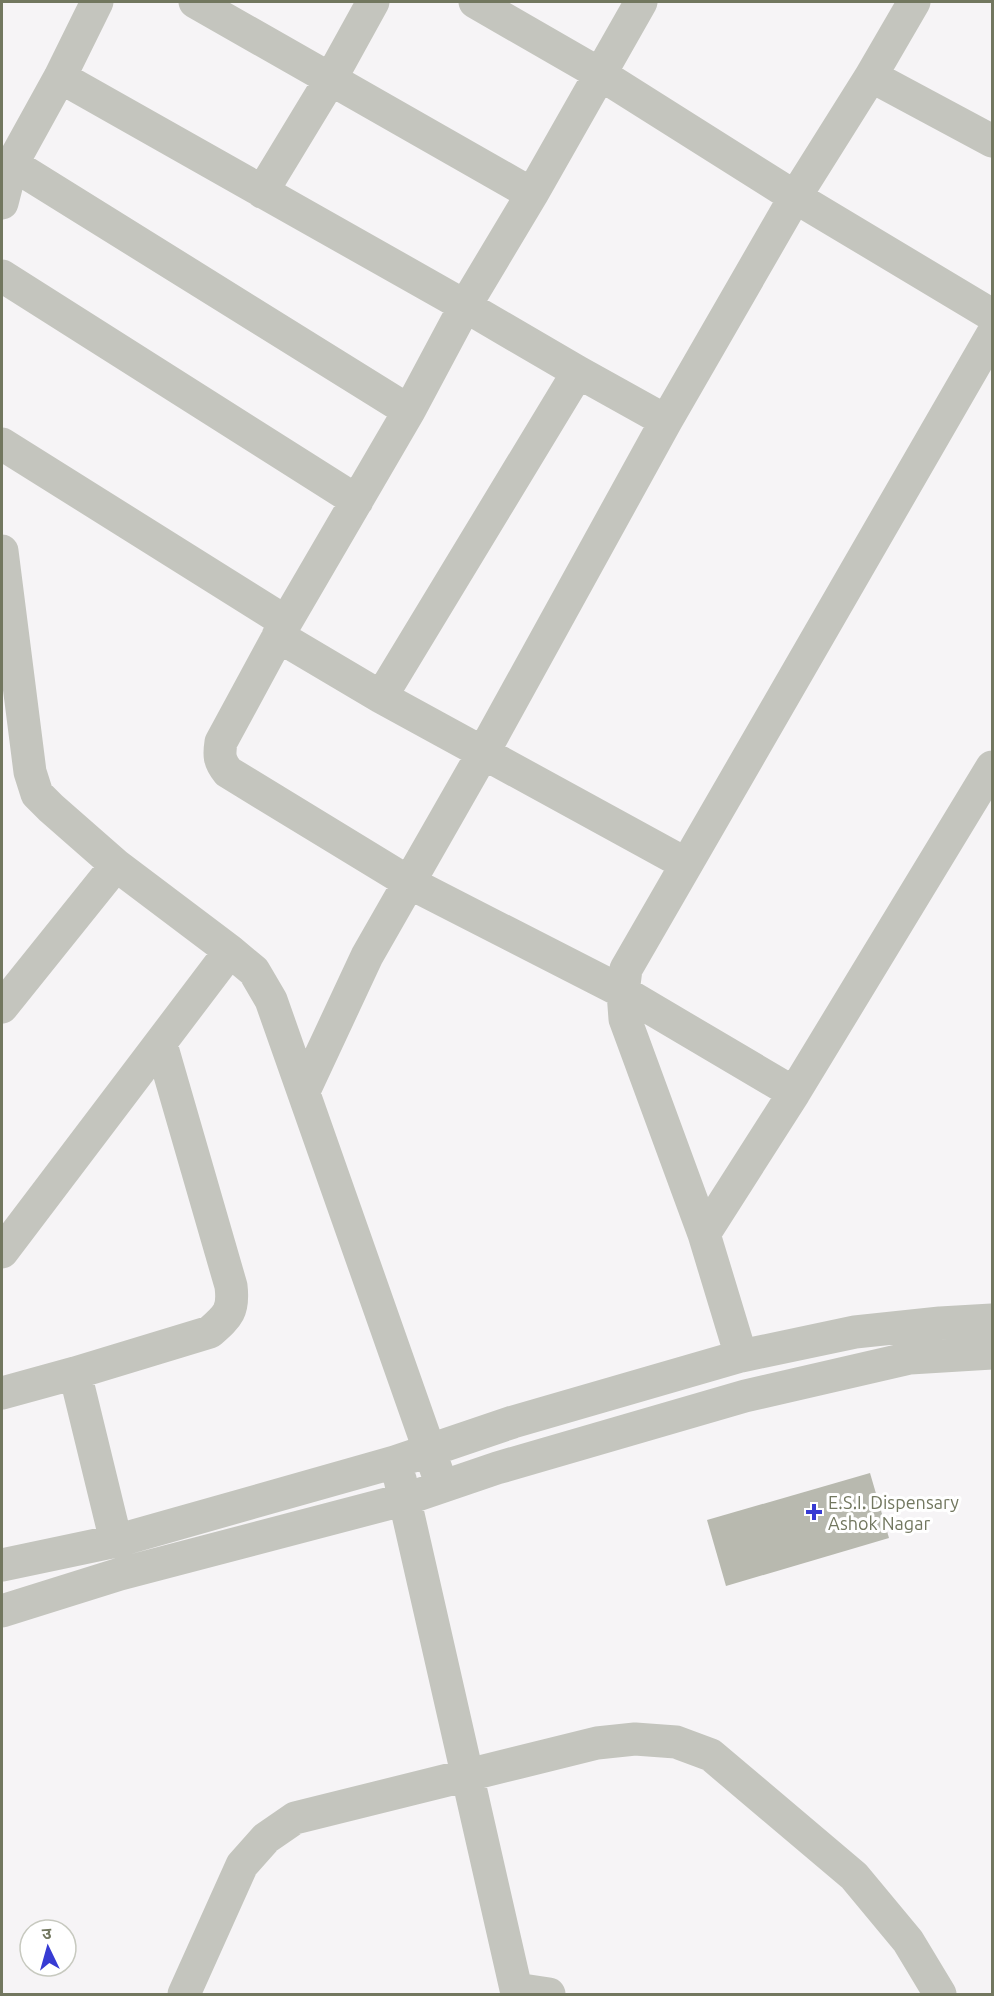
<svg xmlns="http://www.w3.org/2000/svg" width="994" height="1996" font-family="Ubuntu,'Noto Sans Devanagari',sans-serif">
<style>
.building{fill:#b8b9af}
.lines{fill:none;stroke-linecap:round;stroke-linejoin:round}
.street{stroke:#c4c5be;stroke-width:33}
.poi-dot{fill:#373bd3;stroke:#fff;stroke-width:2}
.labels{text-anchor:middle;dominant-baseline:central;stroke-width:6;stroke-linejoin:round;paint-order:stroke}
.poi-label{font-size:18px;fill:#72775f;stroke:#fff;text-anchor:start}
</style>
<rect width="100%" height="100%" fill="#f6f4f6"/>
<path class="building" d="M 870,1473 L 889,1538 L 726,1586 L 707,1520 Z"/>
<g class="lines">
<path class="street" d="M 195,2 L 532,194
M 475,2 L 600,74 L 795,197 L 992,315
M 641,2 L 532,194 L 465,306 L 409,411 L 286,622 L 221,742 C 219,755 219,761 228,772 L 410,883 L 623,992 L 794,1093
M 871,76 L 992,141
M 60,77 L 465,306 L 578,372 L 666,421
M 12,164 L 409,411
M 262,192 L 330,80 L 373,2
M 2,203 L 12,164 L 60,77 L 97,2
M 2,276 L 357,501
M 2,444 L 286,622
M 2,551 L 30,772 L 37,794 L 51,808 L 116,865 L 230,951 L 254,971 L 271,1000 L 442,1486
M 278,636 L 381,697 L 686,864
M 381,697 L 578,372
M 2,1007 L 116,865
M 304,1091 L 367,956 L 483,753 L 666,421 L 795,197 L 871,76 L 914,2
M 704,1234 L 794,1093 L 992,767
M 2,1252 L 230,951
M 741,1356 L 704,1234 L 625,1019 L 623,992 L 626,969 L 992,335
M 75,1373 L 116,1541
M 2,1393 L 75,1373 L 210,1332 C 228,1316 234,1311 231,1286 L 161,1044
M 400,1479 L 516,1989
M 2,1565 L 116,1541 L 395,1462 L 513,1422 L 741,1356 L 855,1332 L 940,1323 L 992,1320
M 2,1611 L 120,1574 L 406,1499 L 497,1468 L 745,1396 L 910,1358 L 992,1353
M 516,1989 L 549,1994
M 184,1994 L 242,1865 L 266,1838 L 295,1818 L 597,1743 L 635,1739 L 676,1742 L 711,1755 L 854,1876 L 908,1941 L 940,1994"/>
</g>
<path class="poi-dot" d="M811 1503h6v6h6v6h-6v6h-6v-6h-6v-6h6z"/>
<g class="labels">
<g class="poi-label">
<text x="828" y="1502">E.S.I. Dispensary<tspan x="828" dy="21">Ashok Nagar</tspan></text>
</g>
</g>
<rect width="994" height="1996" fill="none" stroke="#72775f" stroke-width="6"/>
<g transform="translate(48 1948) rotate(355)"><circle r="28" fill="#ffffff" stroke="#c7c9bf" stroke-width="1.5"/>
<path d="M0-4.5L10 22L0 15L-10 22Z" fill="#373bd3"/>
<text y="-9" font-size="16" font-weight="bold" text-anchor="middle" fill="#72775f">उ</text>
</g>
</svg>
